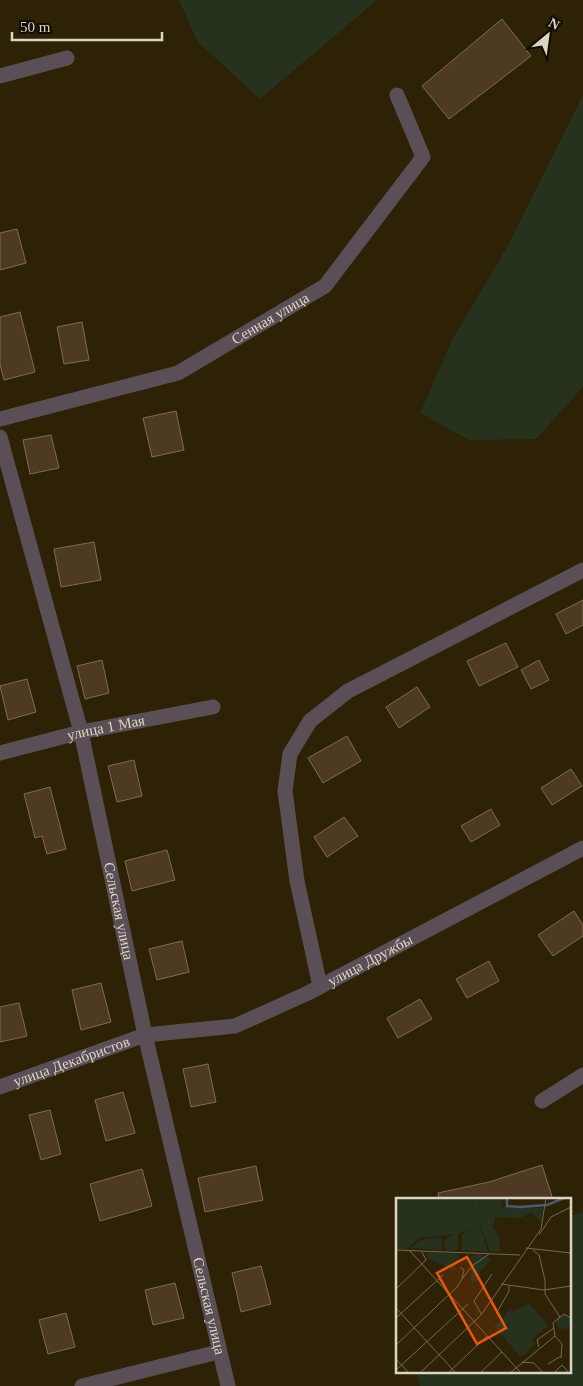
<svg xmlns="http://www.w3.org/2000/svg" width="583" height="1386" font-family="Georgia,serif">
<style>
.green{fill:#27321e}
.building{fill:#4e3a23;stroke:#806b51}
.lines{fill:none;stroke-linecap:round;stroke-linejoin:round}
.minor{stroke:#5b4f57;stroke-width:15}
.labels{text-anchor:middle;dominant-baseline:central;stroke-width:4;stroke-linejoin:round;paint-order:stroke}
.street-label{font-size:15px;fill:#dcd5c4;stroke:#110c03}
.inset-river{fill:none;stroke:#4b5872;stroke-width:2.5}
.inset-road{fill:none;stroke:#736a51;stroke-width:1}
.view{fill:#e8590c;fill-opacity:0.15;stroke:#e8590c;stroke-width:2.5}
.inset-edge{fill:none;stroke:#dcd5c4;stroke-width:2.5}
</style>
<rect width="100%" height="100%" fill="#2d2205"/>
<path class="green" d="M 179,0 L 377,0 L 260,99 L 198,42 Z
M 583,95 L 583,387 L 536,439 L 469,440 L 420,413 L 453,338 L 510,242 Z
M 583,1212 L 583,1386 L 420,1386 L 416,1372 L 569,1372 L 569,1216 Z"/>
<path class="building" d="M 502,19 L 531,56 L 449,119 L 422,86 Z
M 17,229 L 26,263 L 0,270 L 0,233 Z
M 20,312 L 35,372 L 4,380 L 0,365 L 0,317 Z
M 82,322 L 89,360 L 64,364 L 57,327 Z
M 176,411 L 184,450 L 152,457 L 143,418 Z
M 51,435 L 59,468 L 30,474 L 23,440 Z
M 94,542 L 101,580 L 61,587 L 54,549 Z
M 583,600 L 583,625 L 566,634 L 556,614 Z
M 506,643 L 518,667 L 479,686 L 467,661 Z
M 102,660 L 109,693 L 85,699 L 77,666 Z
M 539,660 L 549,680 L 531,689 L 521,670 Z
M 27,679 L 36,712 L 8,720 L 0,686 Z
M 417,687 L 430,707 L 399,728 L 386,707 Z
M 347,736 L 361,761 L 323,783 L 308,758 Z
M 134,760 L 142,796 L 117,802 L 108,766 Z
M 571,769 L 582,786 L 552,805 L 541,788 Z
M 50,787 L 66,849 L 47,854 L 42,836 L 35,838 L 24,794 Z
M 491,809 L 500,825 L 471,842 L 461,826 Z
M 344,817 L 358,836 L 327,857 L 314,837 Z
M 167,850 L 175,880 L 132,891 L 125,861 Z
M 574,911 L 583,925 L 583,936 L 553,956 L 538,935 Z
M 182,941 L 189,972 L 157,980 L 149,949 Z
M 489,961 L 499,981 L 467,998 L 456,979 Z
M 101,983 L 111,1022 L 81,1030 L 72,990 Z
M 420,999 L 432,1019 L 398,1038 L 387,1018 Z
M 19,1003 L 27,1036 L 0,1042 L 0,1007 Z
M 208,1064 L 216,1102 L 191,1107 L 183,1069 Z
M 123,1092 L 135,1133 L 106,1141 L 95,1100 Z
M 50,1110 L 61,1154 L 41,1160 L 29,1115 Z
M 542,1165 L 553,1200 L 439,1200 L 438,1193 L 489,1182 Z
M 256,1166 L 263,1200 L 205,1212 L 198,1178 Z
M 142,1169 L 152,1206 L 100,1221 L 90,1184 Z
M 261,1266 L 271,1304 L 241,1312 L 232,1273 Z
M 175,1283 L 184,1318 L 153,1325 L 145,1290 Z
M 66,1313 L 75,1347 L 48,1354 L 39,1320 Z"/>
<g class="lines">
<g class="minor">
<path d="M 0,76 L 67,58"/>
<path id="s1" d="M 0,419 L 178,373 L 325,286 L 423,157 L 397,95"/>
<path id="s2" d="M 0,437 L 81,732 L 145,1035 L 228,1386"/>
<path id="s3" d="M 0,753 L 81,732 L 213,707"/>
<path d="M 320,986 L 297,881 L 285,791 L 290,754 L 310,721 L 348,691 L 583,570"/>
<path id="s4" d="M 0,1087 L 145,1035 L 235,1026 L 308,993 L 583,848"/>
<path d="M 542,1101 L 583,1075"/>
<path d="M 82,1386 L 218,1352"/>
</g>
</g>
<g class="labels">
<g class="street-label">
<text stroke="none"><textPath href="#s1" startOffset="291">Сенная улица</textPath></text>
<text stroke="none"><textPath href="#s3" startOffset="109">улица 1 Мая</textPath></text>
<text stroke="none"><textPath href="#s2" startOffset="489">Сельская улица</textPath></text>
<text stroke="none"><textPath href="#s4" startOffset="395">улица Дружбы</textPath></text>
<text stroke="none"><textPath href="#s4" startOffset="76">улица Декабристов</textPath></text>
<text stroke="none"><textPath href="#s2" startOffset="894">Сельская улица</textPath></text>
</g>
</g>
<g transform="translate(396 1198)">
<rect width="175" height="175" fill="#2d2205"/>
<path d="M 0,0 L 84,0 L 82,10 L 85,0 L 107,0 L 105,9 L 147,10 L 145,24 L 135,15 L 124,20 L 99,19 L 97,30 L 102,36 L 105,54 L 94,53 L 80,17 L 92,54 L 66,53 L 66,36 L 74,31 L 62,36 L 62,52 L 49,53 L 48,42 L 58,36 L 23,40 L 11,51 L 0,51 ZM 42,39 L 45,40 L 46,52 L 14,50 L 25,42 ZM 29,54 L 62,56 L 63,58 L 58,73 L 32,60 ZM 85,56 L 96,61 L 85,72 L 81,83 L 75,85 L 74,58 ZM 133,105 L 152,128 L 136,141 L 139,146 L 125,159 L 98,129 L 114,111 L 116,114 ZM160 124a7 7 0 1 1 14 0a7 7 0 1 1-14 0Z" fill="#27321e"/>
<path class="inset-river" d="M 111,0 L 111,8 L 123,9 L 151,7 L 168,0"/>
<path class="inset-road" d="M 143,37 L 155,19 L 175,9M 130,50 L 175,55M 0,52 L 124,57M 137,52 L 143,57 L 149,82 L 149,96 L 164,119M 14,53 L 125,175M 66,81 L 76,68 L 93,56M 105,86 L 148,92 L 175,88M 0,91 L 30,62 L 26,54M 0,110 L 60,175M 100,116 L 113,93 L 113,88M 86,117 L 78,103 L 96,76M 0,120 L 47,77M 159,138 L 157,125 L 168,116 L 175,120M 159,138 L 166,146 L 165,160M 0,147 L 61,89 L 66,81 L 68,72 L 64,69M 143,149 L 141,142 L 158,130M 0,161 L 13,175M 126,164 L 138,165 L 147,175M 152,166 L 165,158M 0,172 L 72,106M 24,175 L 85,117 L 145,31 L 150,0M 52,175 L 91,138M 84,175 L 106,154M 114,175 L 159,138M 158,175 L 166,167 L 173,175"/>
<path class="view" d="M 71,59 L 110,130 L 81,146 L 41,75 Z"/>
<rect width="175" height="175" class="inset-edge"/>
</g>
<g transform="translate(548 35) rotate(29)" stroke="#110c03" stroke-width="4" paint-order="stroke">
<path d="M0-4L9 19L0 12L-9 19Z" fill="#dcd5c4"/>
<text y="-8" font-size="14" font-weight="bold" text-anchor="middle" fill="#dcd5c4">N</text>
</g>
<path d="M12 32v8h150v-8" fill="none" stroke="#dcd5c4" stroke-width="2.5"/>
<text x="20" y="32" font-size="15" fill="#dcd5c4" stroke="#110c03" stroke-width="4" paint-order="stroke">50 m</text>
</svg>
